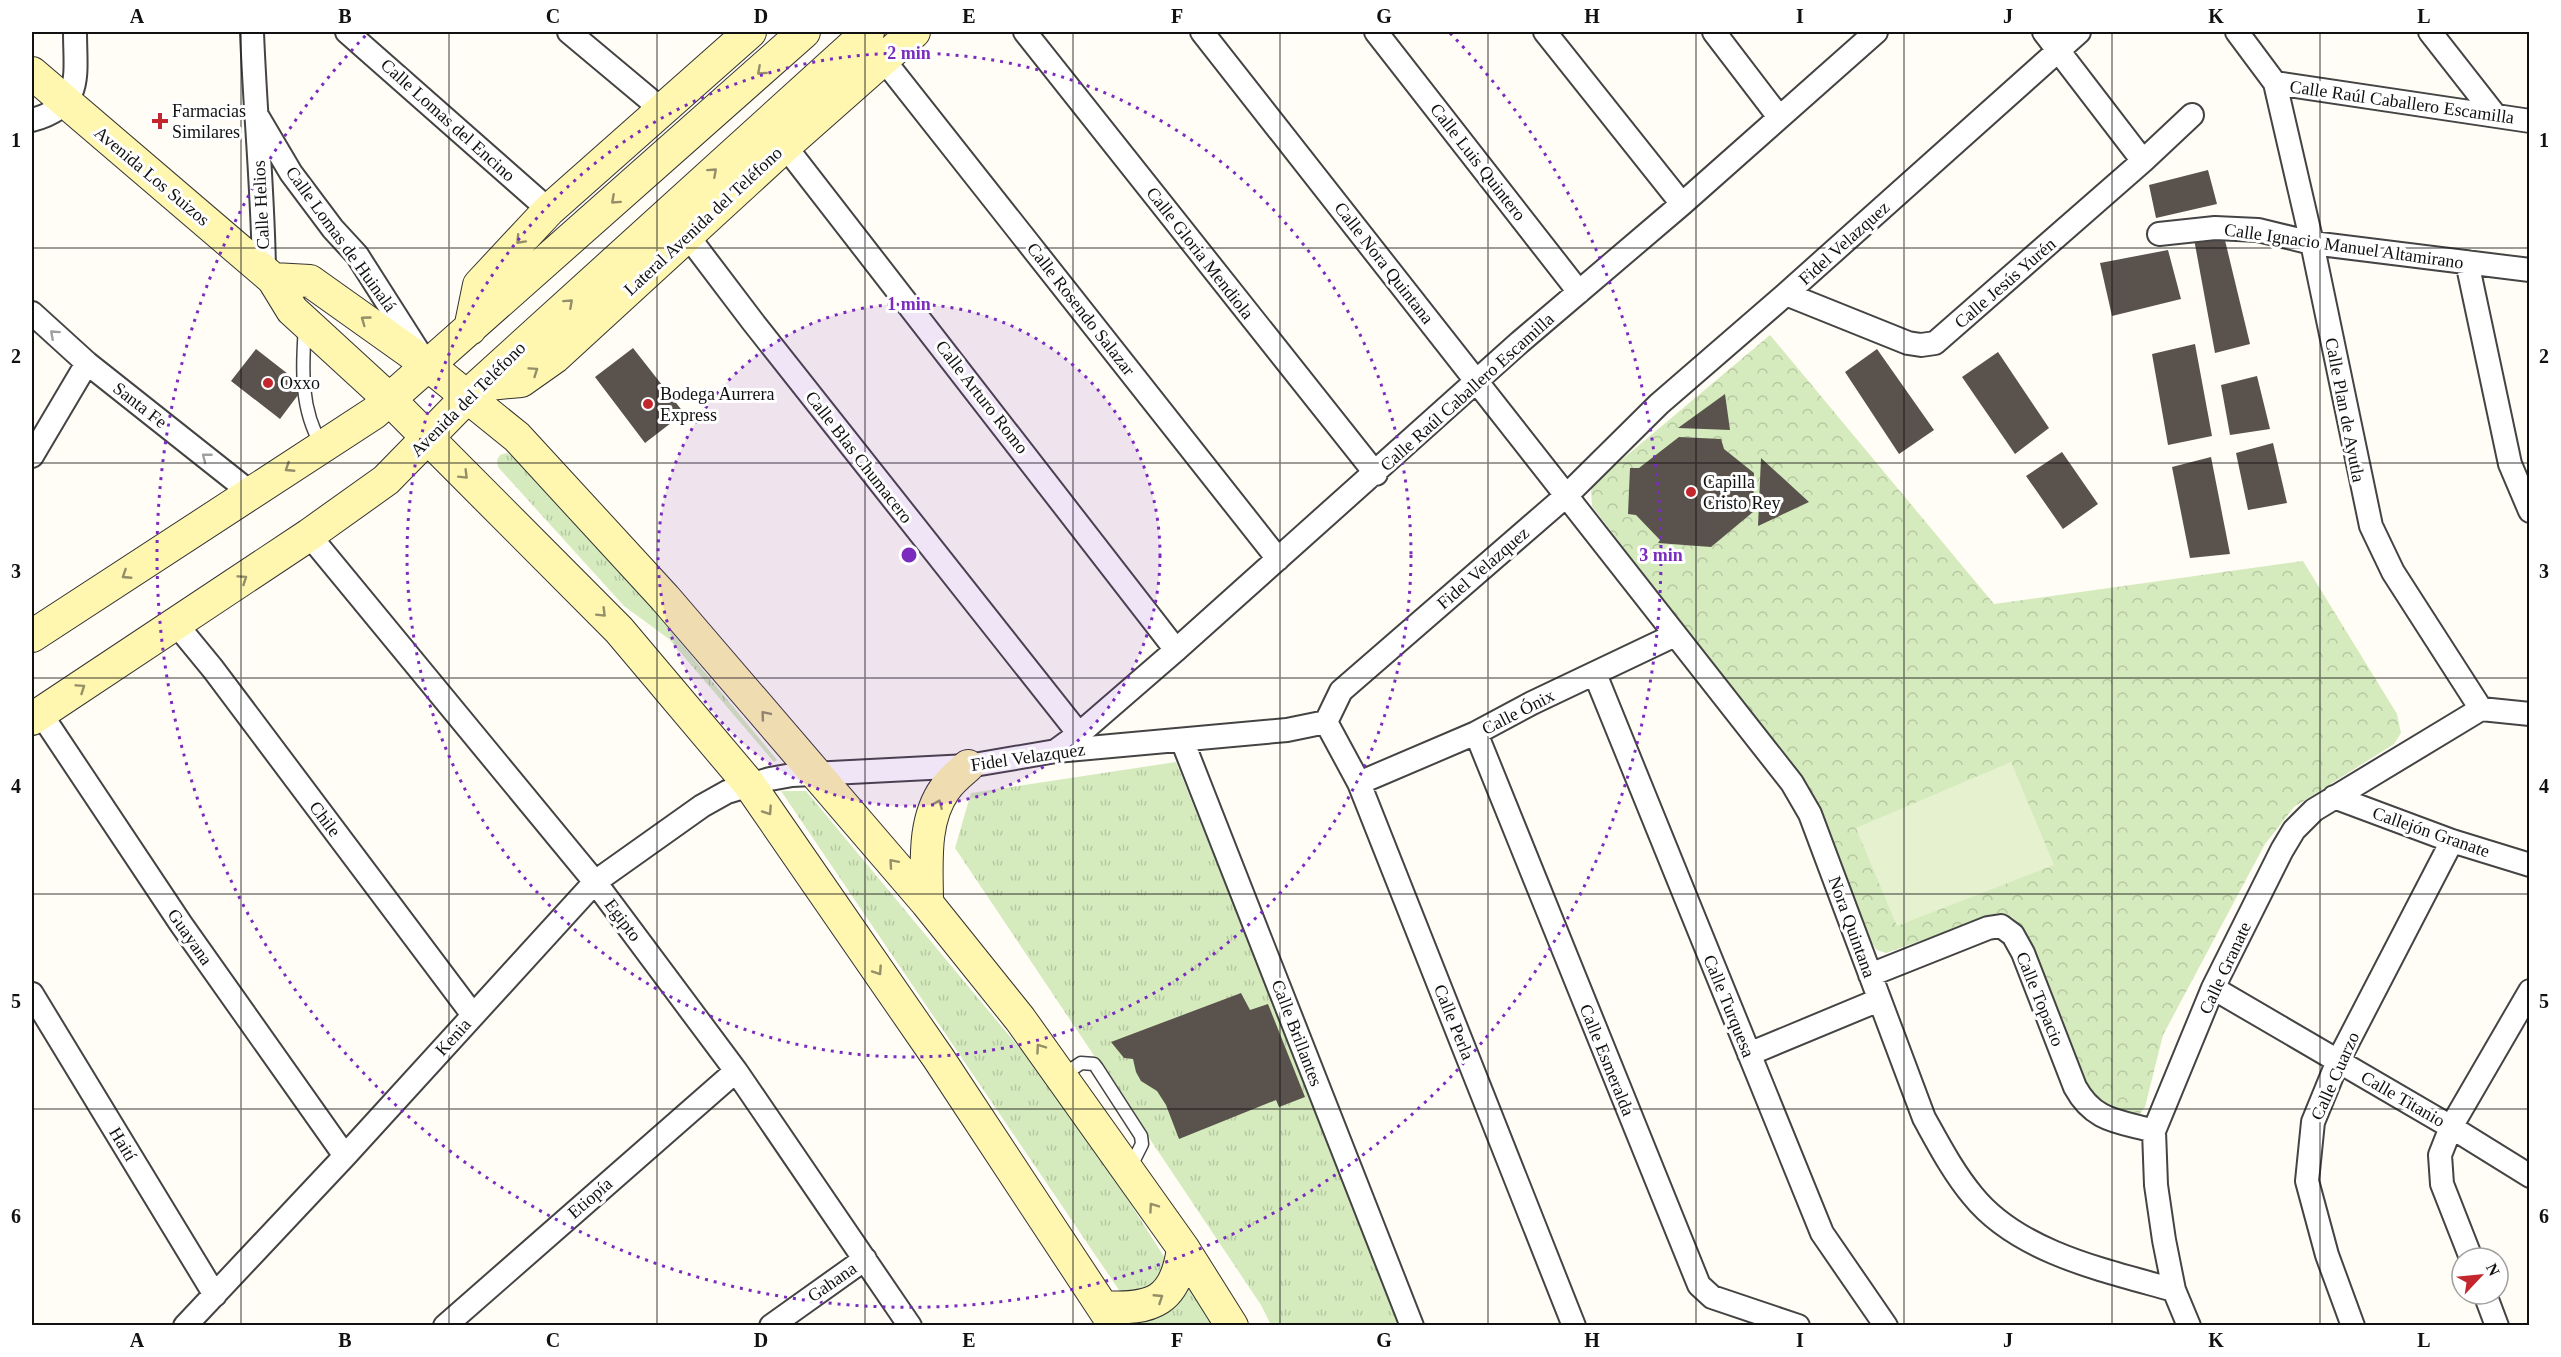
<svg xmlns="http://www.w3.org/2000/svg" width="2561" height="1357" font-family="'Times New Roman',serif">
<style>
.grass{fill:url(#grass-tufts)}
.park{fill:url(#park-crowns)}
.pitch{fill:#e6f2cf}
.building{fill:#5a524d}
.lines{fill:none;stroke-linecap:round;stroke-linejoin:round}
.lane-casing{stroke:#444;stroke-width:15}
.street-casing{stroke:#444;stroke-width:26}
.secondary-casing{stroke:#333;stroke-width:34}
.lane{stroke:#fff;stroke-width:12}
.street{stroke:#fff;stroke-width:22}
.secondary{stroke:#fff6b0;stroke-width:32}
.oneway{stroke:#948f68}
.oneway2{stroke:#a0a0a0}
.grid{fill:none;stroke:#111;stroke-width:1.5;stroke-opacity:0.55}
.ring{fill:none;stroke:#7b2cbf;stroke-width:3;stroke-dasharray:3 6}
.poi-dot{fill:#c4262e;stroke:#fff;stroke-width:2}
.labels{text-anchor:middle;dominant-baseline:central;stroke-width:6;stroke-linejoin:round;paint-order:stroke}
.street-label{font-size:18px;fill:#111;stroke:#fff}
.poi-label{font-size:18px;fill:#111;stroke:#fff;text-anchor:start}
.centre{fill:#7b2cbf;stroke:#fff;stroke-width:3}
.ring-label{font-size:18px;text-anchor:middle;font-weight:bold;fill:#7b2cbf;stroke:#fff;stroke-width:6;stroke-linejoin:round;paint-order:stroke}
.neatline{fill:none;stroke:#111;stroke-width:2}
.grid-label{font-size:20px;text-anchor:middle;font-weight:bold;fill:#111}
</style>
<defs>
<pattern id="grass-tufts" width="24" height="20" patternUnits="userSpaceOnUse" patternTransform="scale(1.5)"><rect width="24" height="20" fill="#d5ebbd"/><path d="M3 7l-1-3M5 7V3M7 7l1-3M15 17l-1-3M17 17v-4M19 17l1-3" fill="none" stroke="#b6c8a1"/></pattern>
<pattern id="park-crowns" width="20" height="18" patternUnits="userSpaceOnUse" patternTransform="scale(1.5)"><rect width="20" height="18" fill="#d5ebbd"/><path d="M2 6a3 3 0 1 1 6 0M12 15a3 3 0 1 1 6 0" fill="none" stroke="#b6c8a1"/></pattern>
</defs>
<rect width="100%" height="100%" fill="#fffdf5"/>
<path class="grass" d="M 507,453 L 513,457 L 643,597 L 777,760 L 774,762 L 669,639 L 624,606 L 498,467 L 497,460 L 500,455 Z
M 1176,762 L 1402,1325 L 1271,1325 L 1261,1305 L 955,848 L 971,793 Z
M 781,791 L 806,791 L 1071,1110 L 1168,1263 L 1166,1278 L 1140,1296 L 1119,1290 Z
M 1187,1283 L 1217,1325 L 1143,1325 L 1139,1320 Z"/>
<path class="park" d="M 1770,335 L 1994,604 L 2303,561 L 2397,714 L 2401,733 L 2394,744 L 2294,807 L 2265,844 L 2163,1035 L 2145,1107 L 2139,1115 L 2129,1118 L 2113,1114 L 2078,1079 L 2016,921 L 2012,917 L 2000,913 L 1886,953 L 1877,950 L 1870,941 L 1789,765 L 1592,506 L 1591,490 L 1600,478 Z"/>
<path class="pitch" d="M 2011,762 L 2054,865 L 1897,926 L 1856,828 Z"/>
<path class="building" d="M 2208,170 L 2217,204 L 2156,218 L 2149,185 Z
M 2223,232 L 2250,344 L 2215,353 L 2194,239 Z
M 2168,250 L 2181,299 L 2112,316 L 2100,263 Z
M 2195,344 L 2212,436 L 2168,445 L 2152,354 Z
M 633,348 L 684,413 L 645,443 L 595,377 Z
M 256,349 L 297,381 L 298,395 L 280,419 L 231,381 Z
M 1877,349 L 1934,430 L 1899,454 L 1845,372 Z
M 1998,352 L 2049,428 L 2015,454 L 1962,377 Z
M 2257,376 L 2270,429 L 2230,435 L 2221,385 Z
M 1725,394 L 1730,430 L 1678,428 Z
M 1679,437 L 1721,439 L 1724,449 L 1754,473 L 1753,512 L 1711,547 L 1658,543 L 1660,540 L 1636,515 L 1628,514 L 1630,468 L 1639,468 Z
M 2273,443 L 2287,503 L 2248,510 L 2236,453 Z
M 2062,452 L 2098,504 L 2063,529 L 2026,476 Z
M 2211,457 L 2230,554 L 2190,558 L 2172,467 Z
M 1761,458 L 1809,502 L 1758,526 Z
M 1241,993 L 1250,1010 L 1268,1004 L 1305,1097 L 1279,1107 L 1276,1100 L 1179,1139 L 1166,1105 L 1157,1091 L 1141,1081 L 1136,1072 L 1133,1059 L 1124,1058 L 1111,1042 Z"/>
<g class="lines">
<g class="lane-casing">
<path id="lane" d="M 305,327 C 302,369 300,409 322,446
M 1062,1076 L 1081,1063 L 1094,1064 L 1097,1068 L 1141,1136 L 1142,1144 L 1130,1168"/>
</g>
<g class="street-casing">
<path id="street" d="M 252,32 C 255,112 263,191 264,271
M 347,32 L 549,210
M 569,32 L 661,109
M 1025,32 L 1376,474
M 1202,32 L 1792,783 L 1810,814 L 1924,1118 C 1939,1145 1953,1172 1973,1196 C 2019,1253 2107,1271 2174,1290
M 1376,32 L 1579,292
M 1545,32 L 1682,204
M 1714,32 L 1779,117
M 2044,32 L 2143,161
M 2237,32 L 2275,83 L 2312,243 L 2371,526 L 2393,572 L 2481,709
M 2430,32 L 2495,115
M 883,59 L 1278,559
M 2275,83 L 2530,121
M 255,112 L 291,173 L 333,229 L 357,255 L 420,354
M 32,120 C 84,106 75,76 75,32
M 785,146 L 1176,650
M 2159,234 L 2215,228 L 2258,230 L 2312,243 L 2530,270
M 687,235 L 753,322 L 1079,734
M 2467,262 L 2510,464 L 2530,511
M 1786,294 L 1908,343 L 1921,345 L 1935,343 L 2143,161 L 2192,115
M 32,313 L 87,363 L 251,493
M 32,456 L 87,363
M 309,535 L 595,882 L 736,1071 L 910,1326
M 176,624 L 213,669 L 473,1015
M 1595,674 L 1822,1233 L 1886,1326
M 2481,709 L 2530,714
M 41,714 L 181,924 L 345,1156
M 1326,722 L 1341,691 L 1567,495 L 1659,404 L 1786,294 L 2079,32
M 1326,722 L 1359,783 L 1574,1326
M 1476,733 L 1699,1285 L 1712,1297 L 1798,1326
M 1182,740 L 1412,1326
M 1057,750 L 1079,734 L 1176,650 L 1520,342 L 1682,204 L 1876,32
M 1359,783 L 1476,733 L 1532,703 L 1675,635
M 2334,797 L 2452,841 L 2530,865
M 1870,975 L 1988,928 L 2001,926 L 2013,935 L 2023,953 L 2075,1087 C 2094,1122 2119,1121 2154,1131
M 2213,988 L 2451,1127 L 2530,1176
M 32,994 L 215,1295
M 1749,1054 L 1879,1000
M 2471,1258 L 2442,1184 L 2440,1155 L 2451,1127 L 2530,991
M 2485,1294 L 2497,1326
M 185,1326 L 345,1156 L 595,882 L 702,806 L 727,792 L 770,779 L 792,775 L 968,766 L 1056,751 L 1287,730 L 1326,722
M 445,1326 L 736,1071
M 771,1326 L 865,1259
M 2189,1326 L 2174,1290 L 2164,1240 L 2156,1185 L 2154,1131 L 2213,988 L 2282,850 L 2294,830 L 2314,810 L 2481,709
M 2353,1326 L 2327,1255 L 2307,1181 L 2313,1122 L 2338,1061 L 2452,841"/>
</g>
<g class="secondary-casing">
<path id="secondary" d="M 32,73 L 273,279 L 292,310 L 389,399 L 619,630 L 749,784 L 939,1059 L 1115,1326
M 273,279 L 310,281 L 428,365 L 517,437 L 665,598 L 927,903 L 1020,1019 L 1183,1248 L 1232,1326
M 470,329 L 479,285 L 549,210 L 750,32
M 479,385 L 521,381 L 555,357 L 785,146 L 914,32
M 32,636 L 374,413 L 804,32
M 32,719 L 309,535 L 386,480 L 479,385 L 868,32
M 927,903 C 927,866 922,821 945,789 C 951,780 960,773 968,766
M 1103,1307 C 1153,1310 1176,1301 1183,1248"/>
</g>
<use href="#lane" class="lane"/>
<use href="#street" class="street"/>
<use href="#secondary" class="secondary"/>
</g>
<defs><path id="oneway-chevron" d="M-2-3.5L2.5 0L-2 3.5" fill="none" stroke-width="1.6" stroke-linecap="round" stroke-linejoin="round" transform="scale(1.5)"/></defs>
<g class="oneway">
<use href="#oneway-chevron" transform="translate(761 71) rotate(138)"/>
<use href="#oneway-chevron" transform="translate(713 172) rotate(-42)"/>
<use href="#oneway-chevron" transform="translate(615 200) rotate(138)"/>
<use href="#oneway-chevron" transform="translate(520 240) rotate(133)"/>
<use href="#oneway-chevron" transform="translate(569 303) rotate(-42)"/>
<use href="#oneway-chevron" transform="translate(365 320) rotate(-144)"/>
<use href="#oneway-chevron" transform="translate(534 371) rotate(-34)"/>
<use href="#oneway-chevron" transform="translate(289 468) rotate(147)"/>
<use href="#oneway-chevron" transform="translate(464 475) rotate(45)"/>
<use href="#oneway-chevron" transform="translate(126 575) rotate(147)"/>
<use href="#oneway-chevron" transform="translate(243 579) rotate(-34)"/>
<use href="#oneway-chevron" transform="translate(602 613) rotate(45)"/>
<use href="#oneway-chevron" transform="translate(81 688) rotate(-34)"/>
<use href="#oneway-chevron" transform="translate(765 715) rotate(-130)"/>
<use href="#oneway-chevron" transform="translate(938 804) rotate(-67)"/>
<use href="#oneway-chevron" transform="translate(768 811) rotate(56)"/>
<use href="#oneway-chevron" transform="translate(893 863) rotate(-131)"/>
<use href="#oneway-chevron" transform="translate(878 971) rotate(56)"/>
<use href="#oneway-chevron" transform="translate(1040 1048) rotate(-125)"/>
<use href="#oneway-chevron" transform="translate(1153 1207) rotate(-125)"/>
<use href="#oneway-chevron" transform="translate(1159 1298) rotate(-33)"/>
</g>
<g class="oneway2">
<use href="#oneway-chevron" transform="translate(54 334) rotate(-138)"/>
<use href="#oneway-chevron" transform="translate(206 457) rotate(-142)"/>
</g>
<path class="grid" d="M 241,32 L 241,1326M 449,32 L 449,1326M 657,32 L 657,1326M 865,32 L 865,1326M 1073,32 L 1073,1326M 1280,32 L 1280,1326M 1488,32 L 1488,1326M 1696,32 L 1696,1326M 1904,32 L 1904,1326M 2112,32 L 2112,1326M 2320,32 L 2320,1326M 32,248 L 2530,248M 32,463 L 2530,463M 32,678 L 2530,678M 32,894 L 2530,894M 32,1109 L 2530,1109"/>
<circle cx="909" cy="555" r="251" fill="#7b2cbf" fill-opacity=".12"/>
<g class="ring">
<circle cx="909" cy="555" r="251"/>
<circle cx="909" cy="555" r="502"/>
<path d="M1450 33A752 752 0 1 1 368 33"/>
</g>
<g class="poi-dot">
<path d="M157 112h6v6h6v6h-6v6h-6v-6h-6v-6h6z"/>
<circle cx="268" cy="383" r="6"/>
<circle cx="648" cy="404" r="6"/>
<circle cx="1691" cy="492" r="6"/>
</g>
<g class="labels">
<g class="street-label">
<text transform="translate(2402 102) rotate(8)">Calle Raúl Caballero Escamilla</text>
<text transform="translate(448 120) rotate(42)">Calle Lomas del Encino</text>
<text transform="translate(1478 162) rotate(52)">Calle Luis Quintero</text>
<text transform="translate(152 176) rotate(40)">Avenida Los Suizos</text>
<text transform="translate(261 205) rotate(-93)">Calle Helios</text>
<text transform="translate(703 221) rotate(-43)">Lateral Avenida del Teléfono</text>
<text transform="translate(341 239) rotate(54)">Calle Lomas de Huinalá</text>
<text transform="translate(1844 243) rotate(-42)">Fidel Velazquez</text>
<text transform="translate(2344 246) rotate(8)">Calle Ignacio Manuel Altamirano</text>
<text transform="translate(1200 253) rotate(52)">Calle Gloria Mendiola</text>
<text transform="translate(1384 263) rotate(52)">Calle Nora Quintana</text>
<text transform="translate(2005 283) rotate(-41)">Calle Jesús Yurén</text>
<text transform="translate(1081 309) rotate(52)">Calle Rosendo Salazar</text>
<text transform="translate(1467 392) rotate(-42)">Calle Raúl Caballero Escamilla</text>
<text transform="translate(982 397) rotate(52)">Calle Arturo Romo</text>
<text transform="translate(468 399) rotate(-45)">Avenida del Teléfono</text>
<text transform="translate(140 405) rotate(38)">Santa Fe</text>
<text transform="translate(2345 410) rotate(79)">Calle Plan de Ayutla</text>
<text transform="translate(859 457) rotate(52)">Calle Blas Chumacero</text>
<text transform="translate(1483 568) rotate(-41)">Fidel Velazquez</text>
<text transform="translate(1518 712) rotate(-27)">Calle Ónix</text>
<text transform="translate(1028 757) rotate(-8)">Fidel Velazquez</text>
<text transform="translate(325 819) rotate(53)">Chile</text>
<text transform="translate(2431 832) rotate(19)">Callejón Granate</text>
<text transform="translate(623 920) rotate(53)">Egipto</text>
<text transform="translate(1852 927) rotate(70)">Nora Quintana</text>
<text transform="translate(190 937) rotate(55)">Guayana</text>
<text transform="translate(2225 968) rotate(-65)">Calle Granate</text>
<text transform="translate(2040 999) rotate(68)">Calle Topacio</text>
<text transform="translate(1729 1006) rotate(68)">Calle Turquesa</text>
<text transform="translate(1454 1022) rotate(68)">Calle Perla</text>
<text transform="translate(1297 1033) rotate(69)">Calle Brillantes</text>
<text transform="translate(453 1037) rotate(-48)">Kenia</text>
<text transform="translate(1607 1060) rotate(68)">Calle Esmeralda</text>
<text transform="translate(2335 1076) rotate(-66)">Calle Cuarzo</text>
<text transform="translate(2403 1099) rotate(30)">Calle Titanio</text>
<text transform="translate(123 1144) rotate(59)">Haití</text>
<text transform="translate(590 1198) rotate(-41)">Etiopía</text>
<text transform="translate(832 1282) rotate(-35)">Gahana</text>
</g>
<g class="poi-label">
<text x="172" y="111">Farmacias<tspan x="172" dy="21">Similares</tspan></text>
<text x="280" y="383">Oxxo</text>
<text x="660" y="394">Bodega Aurrera<tspan x="660" dy="21">Express</tspan></text>
<text x="1703" y="482">Capilla<tspan x="1703" dy="21">Cristo Rey</tspan></text>
</g>
</g>
<circle cx="909" cy="555" r="9" class="centre"/>
<g class="ring-label">
<text x="909" y="59">2 min</text>
<text x="909" y="310">1 min</text>
<text x="1661" y="561">3 min</text>
</g>
<rect width="2561" height="1357" fill="none" stroke="#ffffff" stroke-width="66"/>
<g transform="translate(2480 1276) rotate(64)"><circle r="28" fill="#ffffff" stroke="#a0a0a0" stroke-width="1.5"/>
<path d="M0-4.5L10 22L0 15L-10 22Z" fill="#c4262e"/>
<text y="-9" font-size="16" font-weight="bold" text-anchor="middle" fill="#111111">N</text>
</g>
<rect x="33" y="33" width="2495" height="1291" class="neatline"/>
<g class="grid-label">
<text x="137" y="23">A</text>
<text x="345" y="23">B</text>
<text x="553" y="23">C</text>
<text x="761" y="23">D</text>
<text x="969" y="23">E</text>
<text x="1177" y="23">F</text>
<text x="1384" y="23">G</text>
<text x="1592" y="23">H</text>
<text x="1800" y="23">I</text>
<text x="2008" y="23">J</text>
<text x="2216" y="23">K</text>
<text x="2424" y="23">L</text>
<text x="16" y="147">1</text>
<text x="2544" y="147">1</text>
<text x="16" y="363">2</text>
<text x="2544" y="363">2</text>
<text x="16" y="578">3</text>
<text x="2544" y="578">3</text>
<text x="16" y="793">4</text>
<text x="2544" y="793">4</text>
<text x="16" y="1008">5</text>
<text x="2544" y="1008">5</text>
<text x="16" y="1223">6</text>
<text x="2544" y="1223">6</text>
<text x="137" y="1347">A</text>
<text x="345" y="1347">B</text>
<text x="553" y="1347">C</text>
<text x="761" y="1347">D</text>
<text x="969" y="1347">E</text>
<text x="1177" y="1347">F</text>
<text x="1384" y="1347">G</text>
<text x="1592" y="1347">H</text>
<text x="1800" y="1347">I</text>
<text x="2008" y="1347">J</text>
<text x="2216" y="1347">K</text>
<text x="2424" y="1347">L</text>
</g>
</svg>
